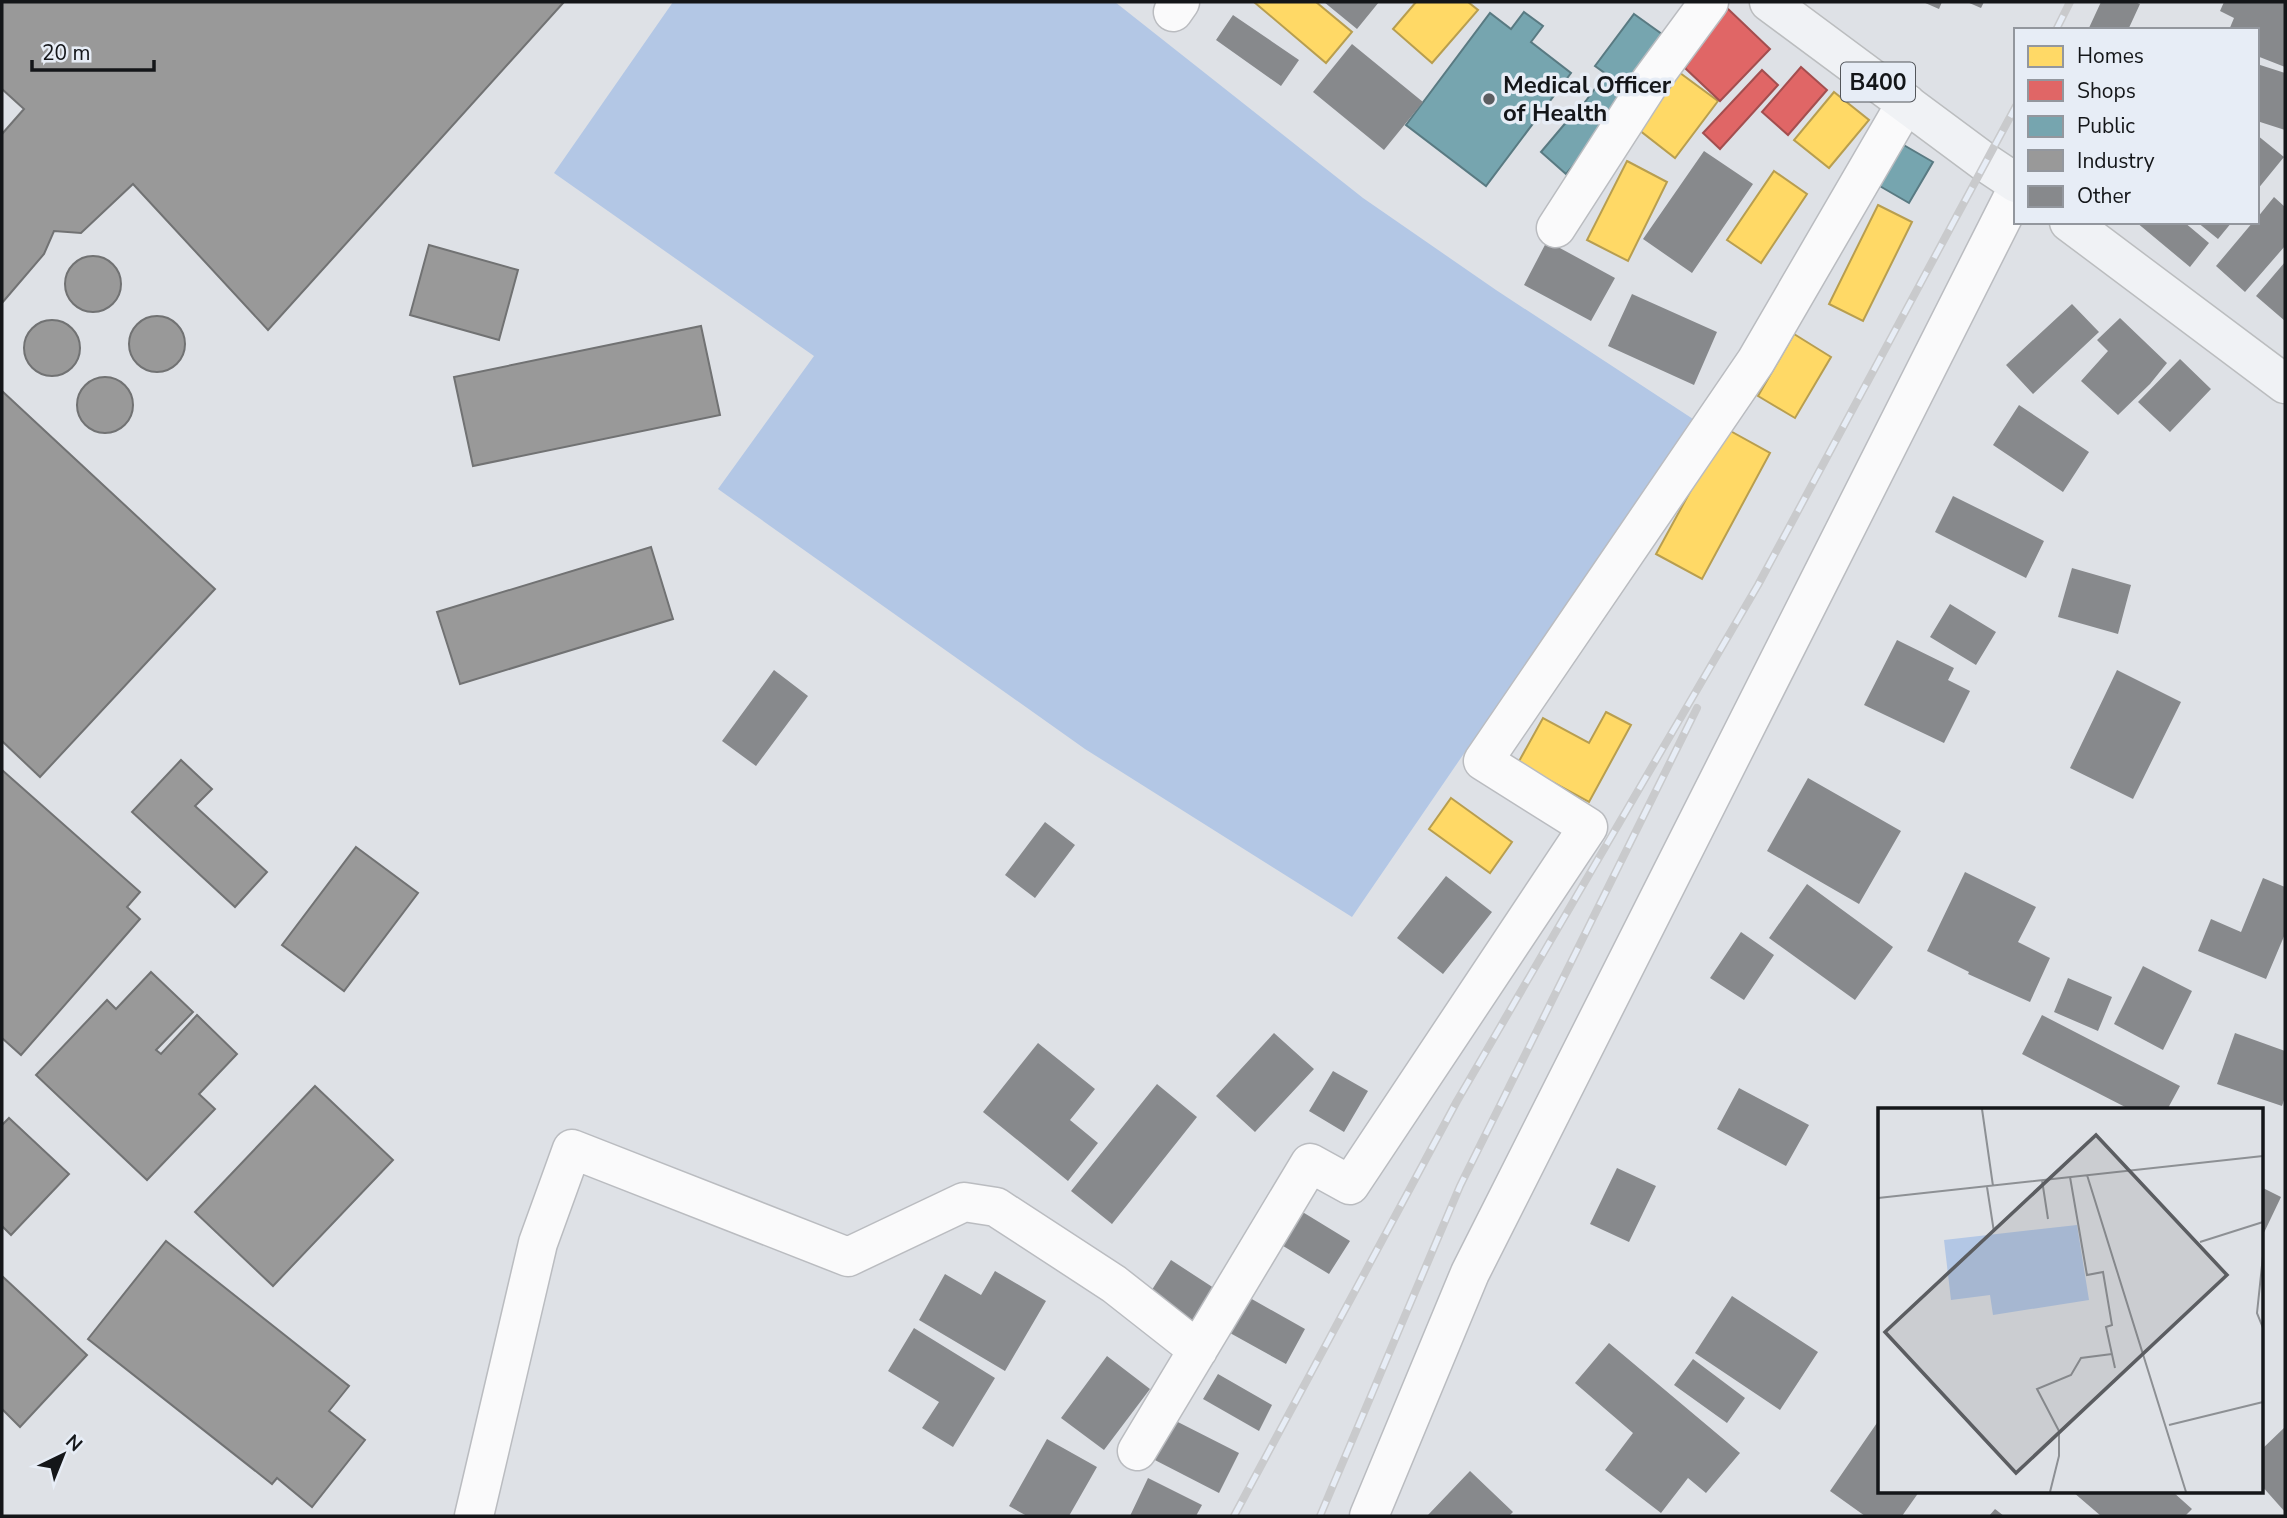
<svg xmlns="http://www.w3.org/2000/svg" width="2287" height="1518" font-family="'Nunito Sans',sans-serif">
<style>
.green{fill:#b3c7e5}
.homes{fill:#ffd966;stroke:#b89e4f;stroke-width:2}
.shops{fill:#e06666;stroke:#a34e4f;stroke-width:2}
.public{fill:#76a5af;stroke:#597a82;stroke-width:2}
.industry{fill:#999;stroke:#717273;stroke-width:2}
.building{fill:#87898c}
.lines{fill:none;stroke-linecap:round;stroke-linejoin:round}
.minor-casing{stroke:#babcc0;stroke-width:41}
.major-casing{stroke:#bbbdbf;stroke-width:41}
.minor{stroke:#fafafb;stroke-width:38}
.major{stroke:#f0f2f5;stroke-width:38}
.rail-casing{stroke:#c9cacc;stroke-width:8}
.rail{stroke:#e7edf6;stroke-width:5;stroke-dasharray:16;stroke-linecap:butt}
.poi-dot{fill:#5b5d61;stroke:#e7edf6;stroke-width:2.5}
.labels{text-anchor:middle;dominant-baseline:central;stroke-width:7;stroke-linejoin:round;paint-order:stroke}
.shield{fill:#e7edf6;stroke:#53565b;stroke-width:2}
.shield-label{font-size:23px;font-weight:bold;fill:#141619}
.poi-label{font-size:24px;font-weight:bold;fill:#141619;stroke:#e7edf6;text-anchor:start}
.inset-road{fill:none;stroke:#8d9094;stroke-width:2}
.view{fill:#5b5d61;fill-opacity:0.15;stroke:#5b5d61;stroke-width:3.5}
.inset-edge{fill:none;stroke:#141619;stroke-width:3.5}
</style>
<rect width="100%" height="100%" fill="#dee1e6"/>
<path class="green" d="M 673,2 L 1115,2 L 1363,198 L 1496,290 L 1693,419 L 1352,917 L 1085,749 L 718,489 L 814,356 L 554,173 Z"/>
<path class="homes" d="M 1254,2 L 1316,2 L 1352,32 L 1326,63 Z
M 1416,2 L 1468,2 L 1478,10 L 1432,63 L 1393,29 Z
M 1676,70 L 1718,101 L 1675,158 L 1634,126 Z
M 1834,92 L 1869,120 L 1829,168 L 1794,140 Z
M 1627,161 L 1667,182 L 1628,261 L 1587,240 Z
M 1774,171 L 1807,194 L 1761,263 L 1727,240 Z
M 1878,205 L 1912,222 L 1863,321 L 1829,304 Z
M 1794,334 L 1831,357 L 1795,418 L 1758,396 Z
M 1725,428 L 1770,453 L 1702,579 L 1656,554 Z
M 1606,712 L 1631,725 L 1589,802 L 1518,763 L 1543,718 L 1589,743 Z
M 1451,798 L 1512,842 L 1490,873 L 1429,829 Z"/>
<path class="shops" d="M 1726,7 L 1770,49 L 1720,101 L 1685,68 Z
M 1801,67 L 1827,90 L 1788,135 L 1762,112 Z
M 1762,70 L 1778,85 L 1720,149 L 1703,133 Z"/>
<path class="public" d="M 1524,12 L 1543,26 L 1531,42 L 1571,73 L 1486,186 L 1406,125 L 1490,13 L 1511,29 Z
M 1634,14 L 1666,37 L 1607,119 L 1585,102 L 1606,74 L 1595,66 Z
M 1579,107 L 1604,129 L 1566,174 L 1541,152 Z
M 1895,140 L 1933,162 L 1909,203 L 1871,181 Z"/>
<path class="industry" d="M 2,2 L 564,2 L 268,330 L 133,184 L 81,233 L 54,231 L 44,254 L 2,303 L 2,134 L 24,109 L 2,89 Z
M 429,245 L 518,270 L 499,340 L 410,315 Z
M65 284a28 28 0 1 1 56 0a28 28 0 1 1-56 0Z
M129 344a28 28 0 1 1 56 0a28 28 0 1 1-56 0Z
M24 348a28 28 0 1 1 56 0a28 28 0 1 1-56 0Z
M 701,326 L 720,415 L 473,466 L 454,377 Z
M77 405a28 28 0 1 1 56 0a28 28 0 1 1-56 0Z
M 2,391 L 215,589 L 40,777 L 2,741 Z
M 651,547 L 673,619 L 460,684 L 437,612 Z
M 181,760 L 212,789 L 195,806 L 267,872 L 235,907 L 132,812 Z
M 2,770 L 140,892 L 127,907 L 140,919 L 21,1055 L 2,1038 Z
M 356,847 L 418,893 L 344,991 L 282,945 Z
M 151,972 L 193,1012 L 156,1050 L 161,1054 L 197,1015 L 237,1054 L 199,1094 L 215,1109 L 147,1180 L 36,1075 L 107,1000 L 116,1009 Z
M 315,1086 L 393,1160 L 273,1286 L 195,1212 Z
M 9,1118 L 69,1174 L 11,1235 L 2,1226 L 2,1125 Z
M 166,1241 L 349,1386 L 329,1411 L 365,1440 L 312,1507 L 277,1478 L 272,1484 L 88,1339 Z
M 2,1276 L 87,1355 L 20,1427 L 2,1409 Z"/>
<path class="building" d="M 1324,2 L 1379,2 L 1357,29 Z
M 1923,2 L 1942,2 L 1939,9 Z
M 1967,2 L 1984,2 L 1981,8 Z
M 2101,2 L 2135,2 L 2140,4 L 2128,30 L 2088,30 Z
M 2224,2 L 2285,2 L 2285,67 L 2257,56 L 2257,30 L 2229,30 L 2234,18 L 2220,11 Z
M 1233,15 L 1299,60 L 1281,86 L 1216,40 Z
M 1352,44 L 1423,102 L 1384,150 L 1313,92 Z
M 2257,64 L 2285,73 L 2285,130 L 2257,121 Z
M 2257,135 L 2284,157 L 2257,190 Z
M 1704,151 L 1753,184 L 1692,273 L 1643,239 Z
M 2274,197 L 2285,207 L 2285,246 L 2245,292 L 2216,266 L 2253,222 L 2257,222 L 2257,218 Z
M 2136,222 L 2184,222 L 2209,243 L 2190,267 Z
M 2197,222 L 2232,222 L 2218,239 Z
M 1547,241 L 1615,278 L 1591,321 L 1524,285 Z
M 2285,262 L 2285,321 L 2256,296 Z
M 1632,294 L 1717,332 L 1694,385 L 1608,346 Z
M 2072,304 L 2099,332 L 2033,394 L 2006,365 Z
M 2120,318 L 2167,363 L 2150,384 L 2118,415 L 2081,381 L 2108,351 L 2097,340 Z
M 2180,359 L 2211,389 L 2170,432 L 2138,402 Z
M 2019,405 L 2089,452 L 2063,492 L 1993,445 Z
M 1953,496 L 2044,541 L 2026,578 L 1935,532 Z
M 2072,568 L 2131,585 L 2118,634 L 2058,617 Z
M 1950,604 L 1996,632 L 1976,665 L 1930,637 Z
M 1897,640 L 1954,668 L 1948,680 L 1970,691 L 1944,743 L 1864,705 Z
M 774,670 L 808,696 L 756,766 L 722,741 Z
M 2117,670 L 2181,702 L 2133,799 L 2070,768 Z
M 1808,778 L 1901,831 L 1859,904 L 1767,851 Z
M 1045,822 L 1075,845 L 1035,898 L 1005,875 Z
M 1965,872 L 2036,907 L 2018,942 L 2050,958 L 2030,1002 L 1968,974 L 1969,972 L 1927,951 Z
M 1446,876 L 1492,912 L 1443,974 L 1397,938 Z
M 2263,878 L 2285,887 L 2285,934 L 2266,979 L 2198,951 L 2211,919 L 2241,932 Z
M 1807,884 L 1893,947 L 1855,1000 L 1769,938 Z
M 1741,932 L 1774,955 L 1744,1000 L 1710,978 Z
M 2143,966 L 2192,991 L 2163,1050 L 2114,1024 Z
M 2068,978 L 2112,997 L 2098,1031 L 2054,1012 Z
M 2042,1015 L 2180,1086 L 2167,1110 L 2131,1110 L 2022,1054 Z
M 1274,1033 L 1314,1069 L 1255,1132 L 1216,1096 Z
M 2235,1033 L 2285,1051 L 2285,1097 L 2282,1106 L 2217,1084 Z
M 1038,1043 L 1095,1089 L 1070,1120 L 1098,1143 L 1068,1181 L 983,1112 Z
M 1333,1071 L 1368,1091 L 1344,1132 L 1309,1111 Z
M 1157,1084 L 1197,1117 L 1112,1224 L 1071,1191 Z
M 1739,1088 L 1809,1125 L 1786,1166 L 1717,1129 Z
M 1617,1168 L 1656,1186 L 1629,1242 L 1590,1224 Z
M 2261,1187 L 2281,1197 L 2261,1239 Z
M 1296,1208 L 1350,1241 L 1329,1274 L 1275,1241 Z
M 1171,1260 L 1217,1290 L 1194,1326 L 1148,1296 Z
M 995,1271 L 1046,1301 L 1005,1371 L 919,1320 L 945,1274 L 981,1295 Z
M 1732,1296 L 1818,1352 L 1780,1410 L 1695,1353 Z
M 1250,1298 L 1305,1329 L 1286,1364 L 1230,1333 Z
M 914,1328 L 995,1378 L 953,1447 L 922,1428 L 939,1402 L 888,1371 Z
M 1609,1343 L 1740,1453 L 1706,1493 L 1688,1478 L 1661,1513 L 1605,1470 L 1633,1433 L 1575,1383 Z
M 1107,1356 L 1150,1389 L 1104,1450 L 1061,1418 Z
M 1693,1359 L 1745,1398 L 1727,1423 L 1674,1385 Z
M 1218,1374 L 1272,1405 L 1259,1431 L 1203,1399 Z
M 1168,1417 L 1239,1453 L 1219,1493 L 1149,1457 Z
M 1879,1420 L 1879,1492 L 1919,1492 L 1902,1516 L 1865,1516 L 1830,1491 Z
M 2285,1427 L 2285,1512 L 2261,1485 L 2261,1450 Z
M 1047,1439 L 1097,1467 L 1069,1516 L 1027,1516 L 1009,1506 Z
M 1470,1471 L 1513,1512 L 1509,1516 L 1427,1516 Z
M 1148,1478 L 1202,1505 L 1196,1516 L 1130,1516 Z
M 2073,1492 L 2173,1492 L 2192,1509 L 2185,1516 L 2101,1516 Z
M 1995,1509 L 2004,1516 L 1989,1516 Z"/>
<g class="lines">
<g class="minor-casing">
<path id="minor" d="M 1173,12 L 1180,2
M 1556,228 L 1650,82 L 1709,2
M 1137,1451 L 1310,1163 L 1350,1185 L 1588,827 L 1483,761 L 1756,361 L 1906,103
M 474,1516 L 538,1243 L 572,1149 L 848,1257 L 964,1202 L 996,1207 L 1114,1284 L 1198,1350
M 1369,1516 L 1470,1273 L 2016,191"/>
</g>
<g class="major-casing">
<path id="major" d="M 1769,2 L 1986,163 L 2016,183
M 2069,222 L 2285,384"/>
</g>
<use href="#minor" class="minor"/>
<use href="#major" class="major"/>
<g class="rail-casing">
<path id="rail" d="M 2056,30 L 2070,2
M 1234,1516 L 1457,1101 L 1758,585 L 2016,106
M 1320,1516 L 1460,1186 L 1697,708"/>
</g>
<use href="#rail" class="rail"/>
</g>
<circle class="poi-dot" cx="1489" cy="99" r="7"/>
<g class="labels">
<rect class="shield" x="1841" y="62.5" width="74" height="39" rx="5"/>
<g class="shield-label">
<text x="1878" y="82">B400</text>
</g>
<g class="poi-label">
<text x="1503" y="85">Medical Officer<tspan x="1503" dy="28">of Health</tspan></text>
</g>
</g>
<g transform="translate(1878 1108)">
<rect width="385" height="385" fill="#dee1e6"/>
<path d="M 199,117 L 211,192 L 115,207 L 112,187 L 73,192 L 66,132 Z" fill="#b3c7e5"/>
<path class="inset-road" d="M 104,1 L 115,78M 209,67 L 308,384M 192,69 L 209,167 L 225,164 L 234,217 L 228,219 L 237,260M 164,72 L 170,111M 109,79 L 116,124M 0,90 L 385,48M 322,134 L 385,114M 385,148 L 379,205 L 385,220M 291,317 L 385,294M 172,384 L 181,348 L 181,323 L 159,281 L 193,267 L 203,250 L 234,246"/>
<path class="view" d="M 218,27 L 349,167 L 138,365 L 7,224 Z"/>
<rect width="385" height="385" class="inset-edge"/>
</g>
<rect width="2287" height="1518" fill="none" stroke="#141619" stroke-width="7"/>
<rect x="2014" y="28" width="245" height="196" fill="#e7edf6" stroke="#93979e" stroke-width="2"/>
<rect x="2028" y="46" width="35" height="21" fill="#ffd966" stroke="#93979e" stroke-width="2"/>
<text x="2077" y="63" font-size="21" fill="#141619">Homes</text>
<rect x="2028" y="80" width="35" height="21" fill="#e06666" stroke="#93979e" stroke-width="2"/>
<text x="2077" y="98" font-size="21" fill="#141619">Shops</text>
<rect x="2028" y="116" width="35" height="21" fill="#76a5af" stroke="#93979e" stroke-width="2"/>
<text x="2077" y="133" font-size="21" fill="#141619">Public</text>
<rect x="2028" y="150" width="35" height="21" fill="#999999" stroke="#93979e" stroke-width="2"/>
<text x="2077" y="168" font-size="21" fill="#141619">Industry</text>
<rect x="2028" y="186" width="35" height="21" fill="#87898c" stroke="#93979e" stroke-width="2"/>
<text x="2077" y="203" font-size="21" fill="#141619">Other</text>
<g transform="translate(63 1455) rotate(43)" stroke="#e7edf6" stroke-width="5" paint-order="stroke">
<path d="M0-5L12 26L0 18L-12 26Z" fill="#141619"/>
<text y="-10" font-size="19" font-weight="bold" text-anchor="middle" fill="#141619">N</text>
</g>
<path d="M32 60v10h122v-10" fill="none" stroke="#141619" stroke-width="3.5"/>
<text x="42" y="60" font-size="21" fill="#141619" stroke="#e7edf6" stroke-width="5" paint-order="stroke">20 m</text>
</svg>
